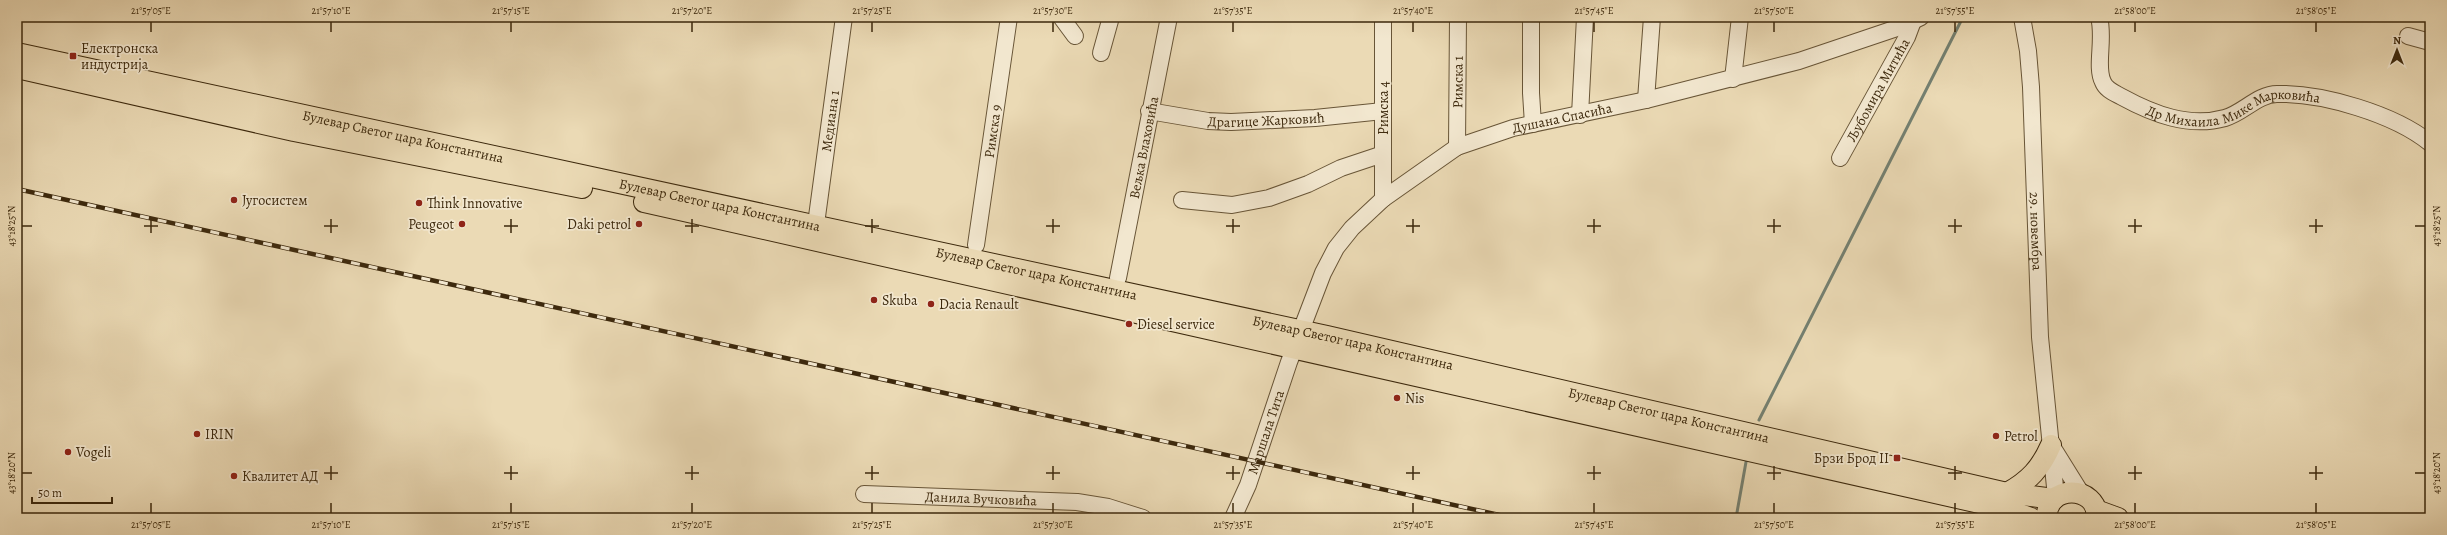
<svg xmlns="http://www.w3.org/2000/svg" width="2447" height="535" font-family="Alegreya,serif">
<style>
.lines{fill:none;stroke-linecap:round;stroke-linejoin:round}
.stream{stroke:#748071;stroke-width:3}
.minor-casing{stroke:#685537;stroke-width:18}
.major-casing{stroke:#3d290d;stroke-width:22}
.minor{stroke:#f2e7cf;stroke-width:16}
.major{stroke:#ebdab5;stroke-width:20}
.rail-casing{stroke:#3d290d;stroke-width:4.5}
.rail{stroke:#f2e7cf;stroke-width:3;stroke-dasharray:9;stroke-linecap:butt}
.ticks{fill:none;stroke:#3d290d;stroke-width:1.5}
.poi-dot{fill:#8f2418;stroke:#f2e7cf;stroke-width:1.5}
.labels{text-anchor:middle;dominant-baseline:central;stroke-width:3.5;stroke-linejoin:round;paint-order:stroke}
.poi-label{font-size:14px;fill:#3d290d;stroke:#f2e7cf;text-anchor:start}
.street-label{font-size:14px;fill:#3d290d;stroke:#f2e7cf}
.neatline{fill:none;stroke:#3d290d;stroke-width:1.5}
.ticks-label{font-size:10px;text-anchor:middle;fill:#3d290d}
</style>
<rect width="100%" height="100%" fill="#ebdab5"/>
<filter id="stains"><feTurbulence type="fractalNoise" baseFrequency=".005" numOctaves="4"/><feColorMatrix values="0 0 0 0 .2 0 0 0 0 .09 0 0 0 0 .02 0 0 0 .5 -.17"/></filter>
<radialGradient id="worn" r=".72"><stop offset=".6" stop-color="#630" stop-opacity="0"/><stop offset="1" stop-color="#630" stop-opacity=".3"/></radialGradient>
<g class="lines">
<path class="stream" d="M 1759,420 L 1963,17
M 1295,518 L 1301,518
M 1736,518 L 1746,462"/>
<g class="minor-casing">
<g id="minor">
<path d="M 1061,17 L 1075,36"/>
<path d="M 1531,17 L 1531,93 L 1533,124"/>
<path id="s1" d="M 2022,17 L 2028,51 L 2031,87 L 2040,337 L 2056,497"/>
<path id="s2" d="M 2099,17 C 2105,39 2095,67 2103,82 C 2106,90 2115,93 2122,97 C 2153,114 2189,128 2225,118 C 2243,113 2258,94 2277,94 C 2323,93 2394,114 2430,143"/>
<path d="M 2408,36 L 2430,42"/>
<path d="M 1101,53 L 1111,17"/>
<path d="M 1733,79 L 1740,17"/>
<path d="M 1646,100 L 1652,17"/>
<path id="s3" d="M 1149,111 L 1208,121 L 1231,122 L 1315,118 L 1383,111"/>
<path d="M 1580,115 L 1585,17"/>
<path id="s4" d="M 1457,147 L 1458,17"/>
<path id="s5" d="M 1840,158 L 1907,37 L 1913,21"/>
<path d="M 1383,199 L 1383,17"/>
<path d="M 1182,200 L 1232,205 L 1269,198 L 1308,184 L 1341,168 L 1383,154"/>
<path id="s6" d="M 816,224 L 844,17"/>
<path id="s7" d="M 976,245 L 1009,17"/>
<path id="s8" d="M 1118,278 L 1169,17"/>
<path d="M 2053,448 L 2081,493"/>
<path id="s9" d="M 864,494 L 1077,502 L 1108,507 L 1143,518"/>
<path id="s10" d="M 1233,518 L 1248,485 L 1289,362 L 1323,273 L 1336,248 L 1352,228 L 1383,199 L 1457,147 L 1513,128 L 1646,100 L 1799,61 L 1900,27 L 1921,17"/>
</g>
</g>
<g class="major-casing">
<g id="major">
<path id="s11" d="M 17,53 L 1327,336 L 2007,493 L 2054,499"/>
<path d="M 17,68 L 294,131 L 582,188"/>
<path d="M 644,202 C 1099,301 1553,403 2006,509 L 2031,518"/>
<path d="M 2007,493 C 2029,481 2041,468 2051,445"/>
<path d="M 2096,510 L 2118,518"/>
<path d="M 2047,518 C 2045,484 2098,484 2097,518"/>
</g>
</g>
<use href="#minor" class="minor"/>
<use href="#major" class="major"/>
<g class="rail-casing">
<path id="rail" d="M 17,189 L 1513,518"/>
</g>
<use href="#rail" class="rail"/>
</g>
<path class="ticks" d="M 151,22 L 151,32M 331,22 L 331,32M 511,22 L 511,32M 692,22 L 692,32M 872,22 L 872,32M 1053,22 L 1053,32M 1233,22 L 1233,32M 1413,22 L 1413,32M 1594,22 L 1594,32M 1774,22 L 1774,32M 1955,22 L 1955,32M 2135,22 L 2135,32M 2316,22 L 2316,32M 151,219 L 151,233M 331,219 L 331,233M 511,219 L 511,233M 692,219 L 692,233M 872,219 L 872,233M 1053,219 L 1053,233M 1233,219 L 1233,233M 1413,219 L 1413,233M 1594,219 L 1594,233M 1774,219 L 1774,233M 1955,219 L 1955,233M 2135,219 L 2135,233M 2316,219 L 2316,233M 22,226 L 32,226M 144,226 L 158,226M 324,226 L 338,226M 504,226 L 518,226M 685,226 L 699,226M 865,226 L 879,226M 1046,226 L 1060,226M 1226,226 L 1240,226M 1406,226 L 1420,226M 1587,226 L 1601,226M 1767,226 L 1781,226M 1948,226 L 1962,226M 2128,226 L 2142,226M 2309,226 L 2323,226M 2415,226 L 2425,226M 331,466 L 331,480M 511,466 L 511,480M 692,466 L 692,480M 872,466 L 872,480M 1053,466 L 1053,480M 1233,466 L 1233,480M 1413,466 L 1413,480M 1594,466 L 1594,480M 1774,466 L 1774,480M 1955,466 L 1955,480M 2135,466 L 2135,480M 2316,466 L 2316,480M 22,473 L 32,473M 324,473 L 338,473M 504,473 L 518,473M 685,473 L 699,473M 865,473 L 879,473M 1046,473 L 1060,473M 1226,473 L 1240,473M 1406,473 L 1420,473M 1587,473 L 1601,473M 1767,473 L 1781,473M 1948,473 L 1962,473M 2128,473 L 2142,473M 2309,473 L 2323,473M 2415,473 L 2425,473M 151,503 L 151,513M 331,503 L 331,513M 511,503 L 511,513M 692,503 L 692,513M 872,503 L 872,513M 1053,503 L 1053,513M 1233,503 L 1233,513M 1413,503 L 1413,513M 1594,503 L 1594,513M 1774,503 L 1774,513M 1955,503 L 1955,513M 2135,503 L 2135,513M 2316,503 L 2316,513"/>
<g class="poi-dot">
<rect x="69" y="52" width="8" height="8" rx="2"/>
<circle cx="234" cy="200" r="4"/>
<circle cx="419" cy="203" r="4"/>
<circle cx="462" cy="224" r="4"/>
<circle cx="639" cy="224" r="4"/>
<circle cx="874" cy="300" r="4"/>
<circle cx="931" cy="304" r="4"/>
<circle cx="1129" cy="324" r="4"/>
<circle cx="1397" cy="398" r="4"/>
<circle cx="197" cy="434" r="4"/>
<circle cx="1996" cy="436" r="4"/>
<circle cx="68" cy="452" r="4"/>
<rect x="1893" y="454" width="8" height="8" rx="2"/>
<circle cx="234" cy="476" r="4"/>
</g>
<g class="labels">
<g class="poi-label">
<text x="81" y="48">Електронска<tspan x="81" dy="16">индустрија</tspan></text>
<text x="242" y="200">Југосистем</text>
<text x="427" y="203">Think Innovative</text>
<text x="454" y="224" text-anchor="end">Peugeot</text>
<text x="631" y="224" text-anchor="end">Daki petrol</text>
<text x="882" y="300">Skuba</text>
<text x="939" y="304">Dacia Renault</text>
<text x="1137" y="324">Diesel service</text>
<text x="1405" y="398">Nis</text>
<text x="205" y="434">IRIN</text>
<text x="2004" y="436">Petrol</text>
<text x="76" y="452">Vogeli</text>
<text x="1889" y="458" text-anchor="end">Брзи Брод II</text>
<text x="242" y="476">Квалитет АД</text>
</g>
<g class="street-label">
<text stroke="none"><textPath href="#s4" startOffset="65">Римска 1</textPath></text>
<text stroke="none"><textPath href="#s5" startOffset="78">Љубомира Митића</textPath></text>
<text stroke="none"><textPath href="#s2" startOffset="209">Др Михаила Мике Марковића</textPath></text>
<text transform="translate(1383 108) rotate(-90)">Римска 4</text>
<text stroke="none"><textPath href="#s3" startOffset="118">Драгице Жарковић</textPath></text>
<text stroke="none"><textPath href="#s10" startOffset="557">Душана Спасића</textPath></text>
<text stroke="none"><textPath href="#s6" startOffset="104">Медиана 1</textPath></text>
<text stroke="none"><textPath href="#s7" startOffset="115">Римска 9</textPath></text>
<text stroke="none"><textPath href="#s11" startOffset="395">Булевар Светог цара Константина</textPath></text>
<text stroke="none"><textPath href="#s8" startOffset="133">Вељка Влаховића</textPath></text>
<text stroke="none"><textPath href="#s11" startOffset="719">Булевар Светог цара Константина</textPath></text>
<text stroke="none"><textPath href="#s1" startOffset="215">29. новембра</textPath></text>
<text stroke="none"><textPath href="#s11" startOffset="1043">Булевар Светог цара Константина</textPath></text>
<text stroke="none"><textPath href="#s11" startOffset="1367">Булевар Светог цара Константина</textPath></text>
<text stroke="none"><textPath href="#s11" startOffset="1691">Булевар Светог цара Константина</textPath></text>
<text stroke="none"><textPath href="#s10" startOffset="92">Маршала Тита</textPath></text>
<text stroke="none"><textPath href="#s9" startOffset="117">Данила Вучковића</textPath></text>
</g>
</g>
<rect width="2447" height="535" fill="none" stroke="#ebdab5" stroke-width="44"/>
<g transform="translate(2397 50)" stroke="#f2e7cf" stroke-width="3" paint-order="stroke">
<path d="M0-3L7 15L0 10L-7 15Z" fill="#3d290d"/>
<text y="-6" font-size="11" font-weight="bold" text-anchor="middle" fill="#3d290d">N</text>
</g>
<path d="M32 497v6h80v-6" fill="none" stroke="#3d290d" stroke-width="2"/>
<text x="38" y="497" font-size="12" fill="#3d290d" stroke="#f2e7cf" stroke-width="3" paint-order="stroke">50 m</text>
<rect x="22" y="22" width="2403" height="491" class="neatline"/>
<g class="ticks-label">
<text x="151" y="14">21°57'05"E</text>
<text x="331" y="14">21°57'10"E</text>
<text x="511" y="14">21°57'15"E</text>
<text x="692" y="14">21°57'20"E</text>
<text x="872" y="14">21°57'25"E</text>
<text x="1053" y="14">21°57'30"E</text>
<text x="1233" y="14">21°57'35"E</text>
<text x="1413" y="14">21°57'40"E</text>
<text x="1594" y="14">21°57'45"E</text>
<text x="1774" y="14">21°57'50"E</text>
<text x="1955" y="14">21°57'55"E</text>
<text x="2135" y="14">21°58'00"E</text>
<text x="2316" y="14">21°58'05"E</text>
<text transform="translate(11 226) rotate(-90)" y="4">43°18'25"N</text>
<text transform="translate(2436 226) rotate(-90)" y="4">43°18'25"N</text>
<text transform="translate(11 473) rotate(-90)" y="4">43°18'20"N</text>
<text transform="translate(2436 473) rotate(-90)" y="4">43°18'20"N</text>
<text x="151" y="528">21°57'05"E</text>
<text x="331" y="528">21°57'10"E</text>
<text x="511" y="528">21°57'15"E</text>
<text x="692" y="528">21°57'20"E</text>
<text x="872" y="528">21°57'25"E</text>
<text x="1053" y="528">21°57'30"E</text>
<text x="1233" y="528">21°57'35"E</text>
<text x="1413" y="528">21°57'40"E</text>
<text x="1594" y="528">21°57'45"E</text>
<text x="1774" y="528">21°57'50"E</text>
<text x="1955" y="528">21°57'55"E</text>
<text x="2135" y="528">21°58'00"E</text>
<text x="2316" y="528">21°58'05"E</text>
</g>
<rect width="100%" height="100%" filter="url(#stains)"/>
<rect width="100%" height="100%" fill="url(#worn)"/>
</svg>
